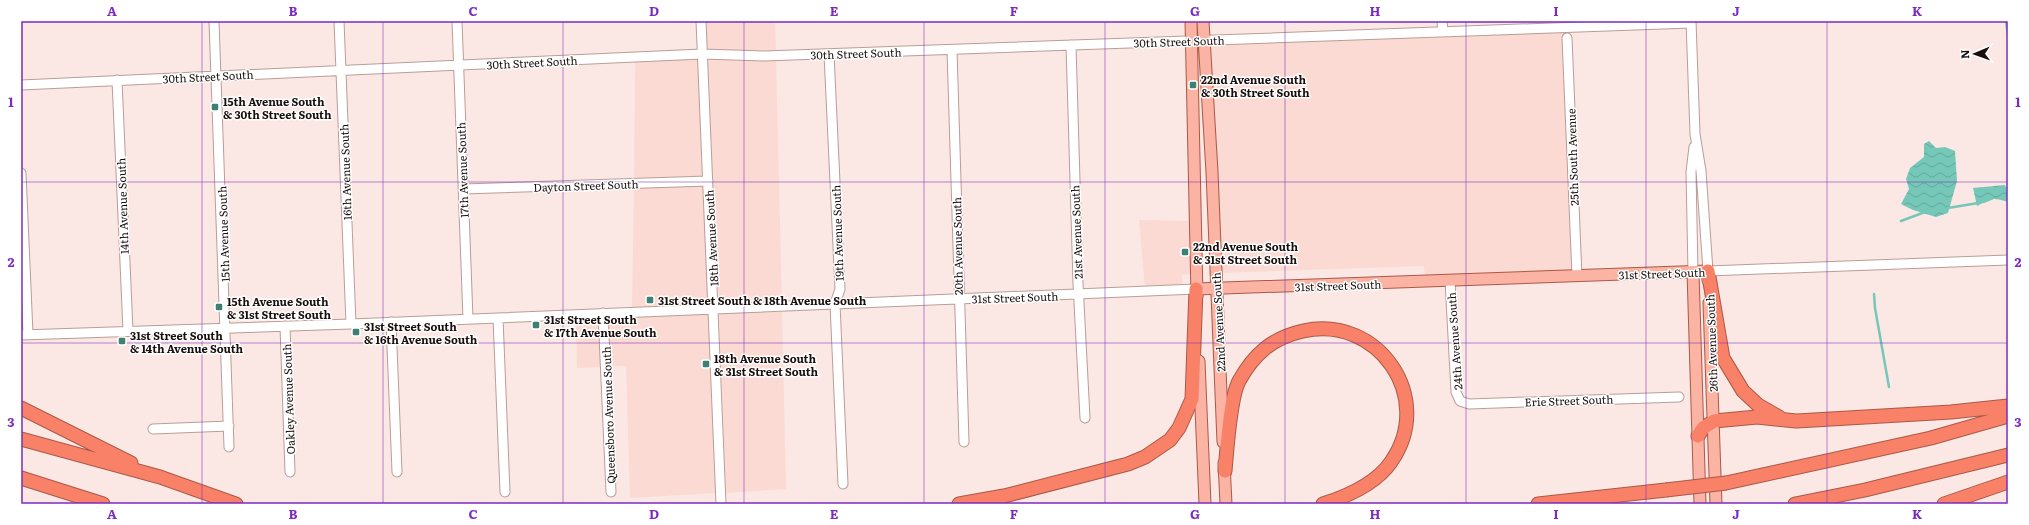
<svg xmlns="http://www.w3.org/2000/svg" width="2029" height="525" font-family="Literata,serif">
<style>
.built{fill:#fadad3}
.water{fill:url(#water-waves)}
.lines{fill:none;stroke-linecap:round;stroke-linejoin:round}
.stream{stroke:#75c7b8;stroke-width:2.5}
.minor-casing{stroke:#ba9d96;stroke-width:11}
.major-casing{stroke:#aa5948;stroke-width:13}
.highway-casing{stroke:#aa5948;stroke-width:15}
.minor{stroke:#fff;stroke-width:9}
.major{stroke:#fbb3a4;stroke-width:11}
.highway{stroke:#f88168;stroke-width:13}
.highway-bridge-casing{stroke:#aa5948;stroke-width:15;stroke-linecap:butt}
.highway-bridge{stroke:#f88168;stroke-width:13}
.grid{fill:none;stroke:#7b2cbf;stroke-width:1;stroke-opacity:0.55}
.poi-dot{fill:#3d8175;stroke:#fff;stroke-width:1.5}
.labels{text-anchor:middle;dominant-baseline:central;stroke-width:3;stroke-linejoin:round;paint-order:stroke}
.street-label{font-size:11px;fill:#180e0c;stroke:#fff}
.poi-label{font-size:11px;font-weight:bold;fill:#180e0c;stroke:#fff;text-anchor:start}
.neatline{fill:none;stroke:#7b2cbf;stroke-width:1.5}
.grid-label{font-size:13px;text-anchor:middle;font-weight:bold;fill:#7b2cbf}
</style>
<defs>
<pattern id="water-waves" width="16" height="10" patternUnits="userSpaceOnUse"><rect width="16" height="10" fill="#75c7b8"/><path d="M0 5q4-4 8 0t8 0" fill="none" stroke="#64aa9d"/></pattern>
</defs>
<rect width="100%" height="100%" fill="#fbe8e4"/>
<path class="built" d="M 706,21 L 775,21 L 776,51 L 707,50 Z
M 1568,32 L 1568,34 L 1562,35 L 1572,270 L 1425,277 L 1424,266 L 1220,273 L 1210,45 Z
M 698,59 L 703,177 L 634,179 L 635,61 Z
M 707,59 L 776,60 L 782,302 L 719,304 Z
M 703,186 L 709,305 L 632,308 L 634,188 Z
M 1139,220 L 1190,221 L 1191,274 L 1182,275 L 1182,286 L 1145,288 Z
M 782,310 L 786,489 L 726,493 L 719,313 Z
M 709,313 L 716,493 L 630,498 L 626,366 L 610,366 L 608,317 Z
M 599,317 L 601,367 L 577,368 L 576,318 Z"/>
<path class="water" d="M 1929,141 L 1936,148 L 1945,147 L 1955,151 L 1957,181 L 1948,213 L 1936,217 L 1913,210 L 1901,204 L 1909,189 L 1906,179 L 1910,168 L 1924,157 L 1924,144 Z
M 2005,185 L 2008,192 L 2008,202 C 1993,197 1991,198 1977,206 L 1973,188 Z"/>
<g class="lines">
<path class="stream" d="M 2006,21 L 2008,35
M 1983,202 L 1993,198
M 1948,208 L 1978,203
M 1901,221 L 1925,212
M 1874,294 L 1875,308 L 1889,387"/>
<g class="minor-casing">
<path id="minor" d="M 214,21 L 229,447
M 339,21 L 351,324
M 457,21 L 468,319
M 701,21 L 721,504
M 1442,21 L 1443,32
M 1691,21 L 1695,134 L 1701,171 L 1708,271 L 2008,260
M 1567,38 L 1577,276
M 1071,45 L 1078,283 L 1085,418
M 952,50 L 964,442
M 829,54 L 840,289 L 835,304 L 843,484
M 117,80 L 128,331
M 21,85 L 702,54 L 764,56 L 1691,23
M 21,173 L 28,334
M 463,189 L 708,181
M 1693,272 L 1691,172 L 1694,147
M 1450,281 L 1456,392 L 1460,401 L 1469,404 L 1679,397
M 603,313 L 611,492
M 498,318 L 505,492
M 391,322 L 397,472
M 285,326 L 290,472
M 21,335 L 351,324 L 1196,289
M 153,429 L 229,426"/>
</g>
<g class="major-casing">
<path id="major" d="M 1191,21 L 1197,296
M 1203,21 L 1212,172 L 1223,442
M 1693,272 L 1700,504
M 1196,289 L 1708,271 L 1708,280
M 1709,303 L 1716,504
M 1199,361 L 1205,504
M 1224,463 L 1226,504"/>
</g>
<g class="highway-casing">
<path id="highway" d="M 1708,271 L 1723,358 L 1743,391 L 1758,405 L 1779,417
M 21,408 L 131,463
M 1698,436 L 1703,428 L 1714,421 L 1757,417 L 1796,421 L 1814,420 L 1951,412 L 2008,406
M 21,439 L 160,477 L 236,504
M 1225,471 C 1227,449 1230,398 1239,381 C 1254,354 1272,338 1303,331 C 1378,314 1436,398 1391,462 C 1376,484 1348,496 1323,504
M 21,478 L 103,504
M 1726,483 L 1931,438 L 2008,416
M 959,504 L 1004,496 L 1128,464 L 1145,457 L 1170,440 L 1179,428 L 1192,399 L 1196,289
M 1538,504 L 1666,490
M 1795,504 L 1865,490 L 2008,455
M 1944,504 L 2008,482"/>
</g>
<use href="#minor" class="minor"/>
<use href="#major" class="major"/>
<use href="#highway" class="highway"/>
<g class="highway-bridge-casing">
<path id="highway-bridge" d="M 1666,490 L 1726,483"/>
</g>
<use href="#highway-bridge" class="highway-bridge"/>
</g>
<path class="grid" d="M 202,21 L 202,504M 383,21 L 383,504M 563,21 L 563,504M 744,21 L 744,504M 924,21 L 924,504M 1105,21 L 1105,504M 1285,21 L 1285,504M 1466,21 L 1466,504M 1646,21 L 1646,504M 1827,21 L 1827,504M 21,182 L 2008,182M 21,343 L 2008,343"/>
<g class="poi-dot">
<rect x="1189" y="81" width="8" height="8" rx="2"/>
<rect x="211" y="103" width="8" height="8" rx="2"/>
<rect x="1181" y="248" width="8" height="8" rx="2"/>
<rect x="646" y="296" width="8" height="8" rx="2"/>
<rect x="215" y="303" width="8" height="8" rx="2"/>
<rect x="532" y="321" width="8" height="8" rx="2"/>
<rect x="352" y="328" width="8" height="8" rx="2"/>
<rect x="118" y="337" width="8" height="8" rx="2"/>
<rect x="702" y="360" width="8" height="8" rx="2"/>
</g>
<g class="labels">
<g class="street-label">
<text transform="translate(1179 41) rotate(-2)">30th Street South</text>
<text transform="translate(856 53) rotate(-2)">30th Street South</text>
<text transform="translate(532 62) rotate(-3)">30th Street South</text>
<text transform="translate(208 76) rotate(-3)">30th Street South</text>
<text transform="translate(1572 157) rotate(-92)">25th South Avenue</text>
<text transform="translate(462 170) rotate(-92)">17th Avenue South</text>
<text transform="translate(345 172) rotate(-92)">16th Avenue South</text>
<text transform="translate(586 185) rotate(-2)">Dayton Street South</text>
<text transform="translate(122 206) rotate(-92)">14th Avenue South</text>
<text transform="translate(1076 232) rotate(-92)">21st Avenue South</text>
<text transform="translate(837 233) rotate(-92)">19th Avenue South</text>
<text transform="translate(223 234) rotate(-92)">15th Avenue South</text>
<text transform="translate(711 238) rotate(-93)">18th Avenue South</text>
<text transform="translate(957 246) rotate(-91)">20th Avenue South</text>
<text transform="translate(1662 273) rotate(-2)">31st Street South</text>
<text transform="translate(1338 285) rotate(-2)">31st Street South</text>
<text transform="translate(1015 297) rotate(-2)">31st Street South</text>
<text transform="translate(1218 322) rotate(-93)">22nd Avenue South</text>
<text transform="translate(1454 341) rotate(-94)">24th Avenue South</text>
<text transform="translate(1711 343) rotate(-92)">26th Avenue South</text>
<text transform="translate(288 399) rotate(-92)">Oakley Avenue South</text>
<text transform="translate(1569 400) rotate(-2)">Erie Street South</text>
<text transform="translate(608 415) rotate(-92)">Queensboro Avenue South</text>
</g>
<g class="poi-label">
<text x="1201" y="79">22nd Avenue South<tspan x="1201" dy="13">&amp; 30th Street South</tspan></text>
<text x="223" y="101">15th Avenue South<tspan x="223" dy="13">&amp; 30th Street South</tspan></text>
<text x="1193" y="246">22nd Avenue South<tspan x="1193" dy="13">&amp; 31st Street South</tspan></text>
<text x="658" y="300">31st Street South &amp; 18th Avenue South</text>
<text x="227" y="301">15th Avenue South<tspan x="227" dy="13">&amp; 31st Street South</tspan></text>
<text x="544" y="319">31st Street South<tspan x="544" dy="13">&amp; 17th Avenue South</tspan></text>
<text x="364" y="326">31st Street South<tspan x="364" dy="13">&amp; 16th Avenue South</tspan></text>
<text x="130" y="335">31st Street South<tspan x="130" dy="13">&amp; 14th Avenue South</tspan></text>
<text x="714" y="358">18th Avenue South<tspan x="714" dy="13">&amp; 31st Street South</tspan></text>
</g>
</g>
<rect width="2029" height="525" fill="none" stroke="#ffffff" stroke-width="44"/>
<g transform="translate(1975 54) rotate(268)" stroke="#ffffff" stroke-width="3" paint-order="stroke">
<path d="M0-3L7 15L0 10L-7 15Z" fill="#180e0c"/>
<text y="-6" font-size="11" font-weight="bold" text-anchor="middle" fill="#180e0c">N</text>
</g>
<rect x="22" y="22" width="1985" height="481" class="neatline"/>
<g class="grid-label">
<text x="112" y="16">A</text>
<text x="293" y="16">B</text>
<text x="473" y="16">C</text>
<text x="654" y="16">D</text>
<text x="834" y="16">E</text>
<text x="1014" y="16">F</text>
<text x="1195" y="16">G</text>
<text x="1375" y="16">H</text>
<text x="1556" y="16">I</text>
<text x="1736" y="16">J</text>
<text x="1917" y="16">K</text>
<text x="11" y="107">1</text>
<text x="2018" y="107">1</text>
<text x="11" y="267">2</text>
<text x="2018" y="267">2</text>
<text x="11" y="427">3</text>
<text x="2018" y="427">3</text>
<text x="112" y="519">A</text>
<text x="293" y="519">B</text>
<text x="473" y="519">C</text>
<text x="654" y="519">D</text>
<text x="834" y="519">E</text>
<text x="1014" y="519">F</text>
<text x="1195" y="519">G</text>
<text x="1375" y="519">H</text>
<text x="1556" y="519">I</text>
<text x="1736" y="519">J</text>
<text x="1917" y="519">K</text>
</g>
</svg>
